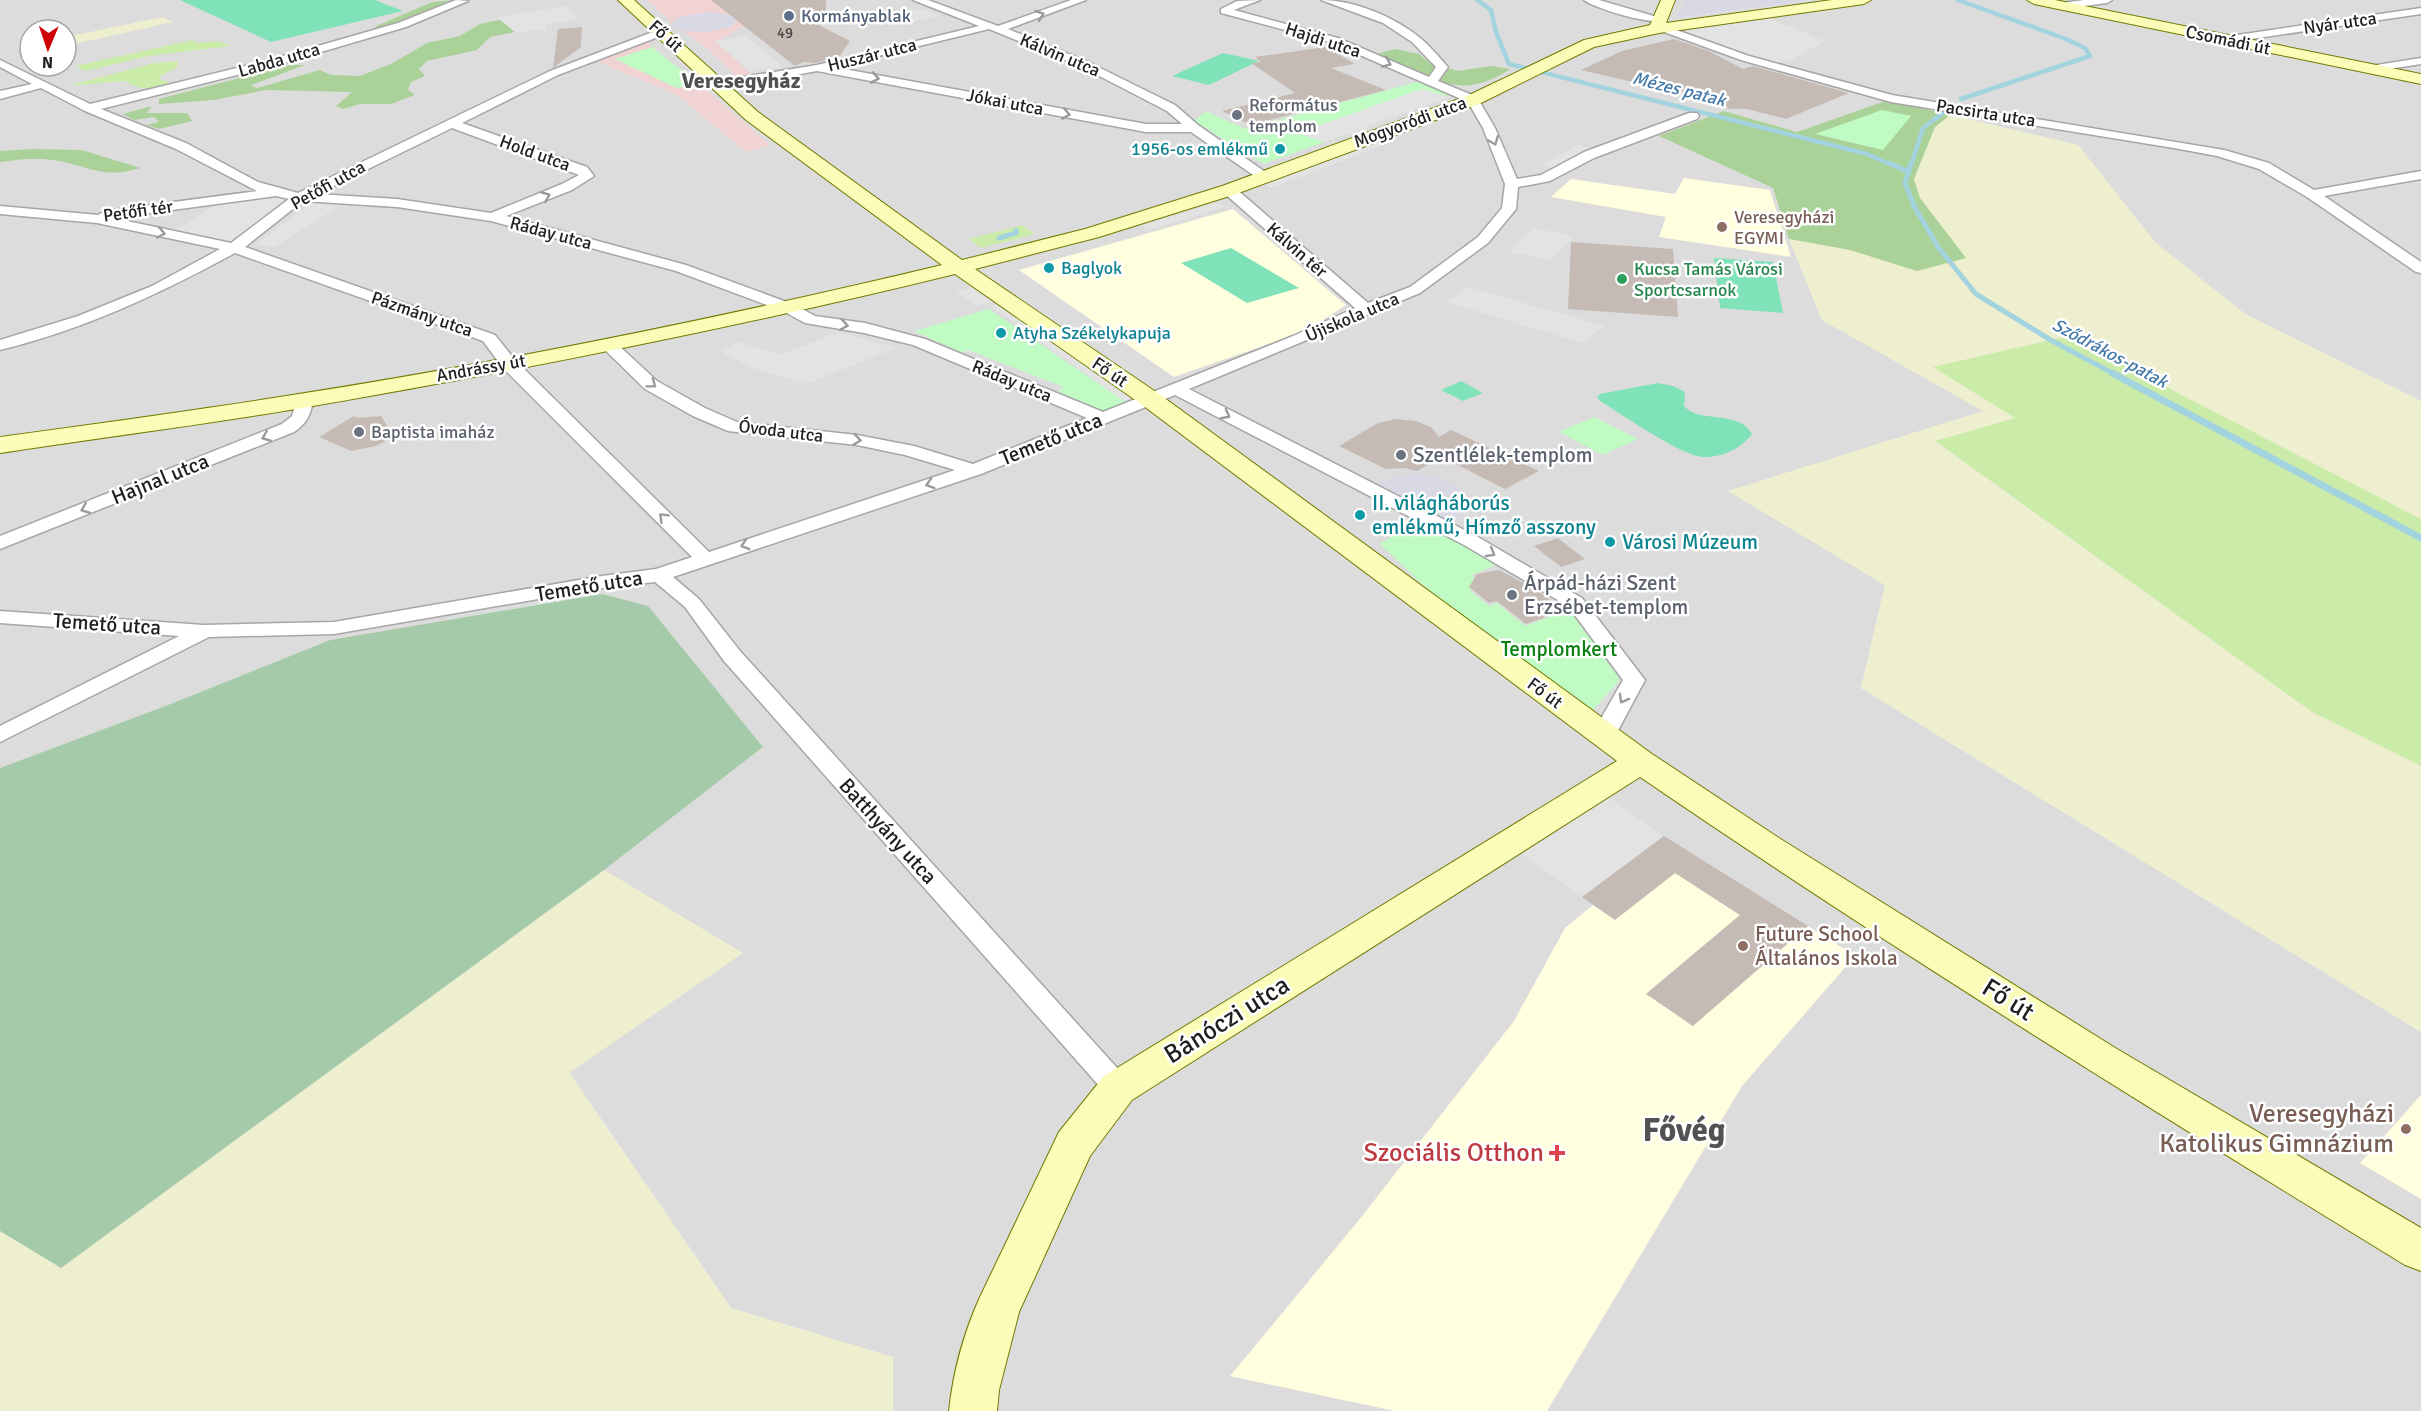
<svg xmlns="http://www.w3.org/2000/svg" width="2421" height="1411" font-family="Signika,sans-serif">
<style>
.residential{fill:#dddcdc;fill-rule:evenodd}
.commercial{fill:#f1d3d3}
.education{fill:#fffede}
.farmland{fill:#eeefcf}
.grass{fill:#cbeca9}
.forest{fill:#aad198}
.cemetery{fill:#a5caa9}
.park{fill:#c0fbc3}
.pitch{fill:#80e2b9}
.parking{fill:#e3e3e3}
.plaza{fill:#d9d9e6}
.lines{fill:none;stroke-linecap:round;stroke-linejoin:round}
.stream-far2{stroke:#a3d3df;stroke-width:4.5}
.stream-far1{stroke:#a3d3df;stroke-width:5}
.stream{stroke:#a3d3df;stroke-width:7}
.building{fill:#c5bbb4}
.street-casing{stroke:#a6a6a6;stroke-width:3}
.secondary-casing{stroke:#707a01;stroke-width:2}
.street{fill:#fff;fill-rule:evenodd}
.secondary{fill:#fafcb7;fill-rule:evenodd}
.oneway{stroke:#9a9a9a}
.service-dot{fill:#5c6f8a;stroke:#fff;stroke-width:2}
.worship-dot{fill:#6b7280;stroke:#fff;stroke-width:2}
.culture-dot{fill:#0f9aa8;stroke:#fff;stroke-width:2}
.education-dot{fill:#8d6e63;stroke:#fff;stroke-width:2}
.leisure-dot{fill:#2e9e5b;stroke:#fff;stroke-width:2}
.health-dot{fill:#e0444e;stroke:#fff;stroke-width:2}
.labels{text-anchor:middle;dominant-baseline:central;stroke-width:5;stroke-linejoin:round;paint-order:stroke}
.far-number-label{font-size:15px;fill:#484644}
.far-service-label{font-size:18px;fill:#4e5e75;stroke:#fff;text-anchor:start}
.far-street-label{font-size:18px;fill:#1f1f1f;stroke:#fff}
.far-water-label{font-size:18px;font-style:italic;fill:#447aaa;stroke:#fff}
.far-worship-label{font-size:18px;fill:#5b616d;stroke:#fff;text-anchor:start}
.far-culture-label{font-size:18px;fill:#0d838f;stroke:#fff;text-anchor:start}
.far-education-label{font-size:18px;fill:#785e54;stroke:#fff;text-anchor:start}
.far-leisure-label{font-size:18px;fill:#27864d;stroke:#fff;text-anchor:start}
.street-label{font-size:21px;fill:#1f1f1f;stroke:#fff}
.worship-label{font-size:21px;fill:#5b616d;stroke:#fff;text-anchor:start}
.culture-label{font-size:21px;fill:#0d838f;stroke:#fff;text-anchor:start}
.park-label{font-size:21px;fill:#08810f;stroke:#fff}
.education-label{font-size:21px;fill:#785e54;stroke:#fff;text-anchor:start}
.far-district-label{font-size:22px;font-weight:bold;fill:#525252;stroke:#fff}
.near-street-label{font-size:26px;fill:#1f1f1f;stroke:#fff}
.near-education-label{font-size:26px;fill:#785e54;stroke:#fff;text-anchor:end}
.near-health-label{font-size:26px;fill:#be3a42;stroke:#fff;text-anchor:end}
.near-district-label{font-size:33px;font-weight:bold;fill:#525252;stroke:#fff}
</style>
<rect width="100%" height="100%" fill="#f0ece4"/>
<path class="residential" d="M 0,0 L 1685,0 L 1677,18 L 1812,0 L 2421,0 L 2421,401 L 2245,314 L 2155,242 L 2078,145 L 1888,100 L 1797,132 L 1724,111 L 1660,136 L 1773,188 L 1789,239 L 1822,320 L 1984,411 L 1729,491 L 1885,585 L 1861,688 L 2421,1032 L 2421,1411 L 893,1411 L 893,1357 L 731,1308 L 569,1072 L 742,953 L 604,870 L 763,747 L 648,607 L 602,594 L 330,640 L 168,705 L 0,768 ZM 30,30 L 66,30 L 66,66 L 30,66 Z"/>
<path class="commercial" d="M 648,0 L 711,0 L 746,25 L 716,42 L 752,75 L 737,77 L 704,46 L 683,31 L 672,27 L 671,22 Z
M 647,41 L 652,47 L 616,59 L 677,88 L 699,84 L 770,145 L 746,152 L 677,95 L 594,60 Z"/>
<path class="education" d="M 1684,178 L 1770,190 L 1791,257 L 1659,237 L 1666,217 L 1551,197 L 1571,179 L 1675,194 Z
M 1233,209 L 1346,305 L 1306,331 L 1174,377 L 1019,270 Z
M 1675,873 L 1740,915 L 1647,993 L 1692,1026 L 1808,926 L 1855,956 L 1742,1086 L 1547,1411 L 1395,1411 L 1230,1376 L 1359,1220 L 1514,1021 L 1565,928 L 1593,905 L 1615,919 Z
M 2421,1095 L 2421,1199 L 2360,1163 Z"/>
<path class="farmland" d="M 163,17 L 173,22 L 66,46 L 66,37 Z
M 1950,115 L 2078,145 L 2155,242 L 2245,314 L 2421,401 L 2421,519 L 2068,336 L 1934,367 L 2016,419 L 1935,442 L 2312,712 L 2421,766 L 2421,1032 L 1861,688 L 1885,585 L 1728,491 L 1983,411 L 1822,320 L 1789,239 L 1850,250 L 1935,219 L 1920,198 L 1914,179 L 1935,127 Z
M 604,870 L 743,953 L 569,1073 L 731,1308 L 893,1357 L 893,1411 L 0,1411 L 0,1231 L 61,1268 Z"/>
<path class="grass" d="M 193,40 L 197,43 L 218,41 L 230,46 L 149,56 L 86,71 L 75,66 Z
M 179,61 L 176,68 L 160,76 L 161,80 L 173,83 C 161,90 136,91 126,81 L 67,86 L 155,63 Z
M 1022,225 L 1035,234 L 981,248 L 969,239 Z
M 2068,336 L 2421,519 L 2421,766 L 2312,712 L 1935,441 L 2015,418 L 1933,367 Z"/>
<path class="forest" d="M 453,0 L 450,4 C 434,10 390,32 374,27 L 432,2 Z
M 500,20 L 515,32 L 490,37 L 477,50 L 427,61 L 419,69 L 425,76 L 411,82 L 408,90 L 415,95 L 391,104 L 360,104 L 343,109 L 336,106 L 352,92 L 266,90 L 214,100 L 159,104 L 159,99 L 290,65 L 305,65 L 251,85 L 257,88 L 320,70 L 331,75 L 360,76 L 391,64 L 427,43 L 460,36 L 480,24 Z
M 1395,49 L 1419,54 L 1431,64 L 1458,71 L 1492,66 L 1510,69 C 1499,77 1485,83 1471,85 C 1449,89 1395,69 1379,53 Z
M 1888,100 L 1950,115 L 1935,127 L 1914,179 L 1920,198 L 1966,258 L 1917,271 L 1850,250 L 1789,239 L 1773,188 L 1659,136 L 1724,111 L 1797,132 Z
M 148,107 L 152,107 L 146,113 L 187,113 L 192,121 L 159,129 L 147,125 L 159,122 L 154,117 L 134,120 L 123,114 Z
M 31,149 L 82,150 L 140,168 C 102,180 88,165 52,160 C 35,157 17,160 0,162 L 0,151 Z"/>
<path class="cemetery" d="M 602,594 L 648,606 L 763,747 L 604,870 L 61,1268 L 0,1231 L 0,768 L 168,705 L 330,640 Z"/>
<path class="park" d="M 652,47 L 699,84 L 677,88 L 615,59 Z
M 1420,81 L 1453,95 L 1264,164 L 1194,121 L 1206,111 L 1245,129 Z
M 1882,110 L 1911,116 L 1883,150 L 1815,134 Z
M 989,309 L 1127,403 L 1103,413 L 1058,391 L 1064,387 L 968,350 L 962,353 L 914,331 Z
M 1594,417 L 1638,439 L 1603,455 L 1559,432 Z
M 1419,519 L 1501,563 L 1472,575 L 1480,586 L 1470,591 L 1489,606 L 1497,603 L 1525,626 L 1571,609 L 1620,680 L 1590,713 L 1441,602 L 1380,544 Z"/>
<path class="pitch" d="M 180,0 L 375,0 L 403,11 L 271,42 Z
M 1223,53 L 1259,61 L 1209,85 L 1172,76 Z
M 1231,248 L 1299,288 L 1247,303 L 1181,263 Z
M 1714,258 L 1773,262 L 1783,313 L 1720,308 Z
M 1461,381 L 1483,393 L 1463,401 L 1441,390 Z
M 1658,383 L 1673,386 L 1685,392 L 1684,406 C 1700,424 1738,409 1752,434 C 1742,448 1722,458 1703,457 C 1682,456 1621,414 1600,401 L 1597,397 L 1600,394 Z"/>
<path class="parking" d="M 566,6 L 578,19 L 546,24 L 548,30 L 515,32 L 497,17 Z
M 922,9 L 940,16 L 891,26 L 878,19 Z
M 1767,17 L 1825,41 L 1791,60 L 1778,63 L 1690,36 L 1678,30 Z
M 746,36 L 781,65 L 777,68 L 750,72 L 715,41 Z
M 1422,89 L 1449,97 L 1324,142 L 1297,133 Z
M 1388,136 L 1397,140 L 1271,188 L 1262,184 Z
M 1578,145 L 1600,151 L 1560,170 L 1541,165 Z
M 272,197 L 295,198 L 233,244 L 174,231 L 222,201 Z
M 315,201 L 344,203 L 275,247 L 256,244 Z
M 1215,203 L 1224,207 L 1148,230 L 1140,225 Z
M 1533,228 L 1573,236 L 1550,260 L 1509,252 Z
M 1469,287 L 1604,326 L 1583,343 L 1446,302 Z
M 972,288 L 992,302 L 976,306 L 956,292 Z
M 1001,303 L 1136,398 L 1126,402 L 991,306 Z
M 839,332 L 896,348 L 806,384 L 750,367 L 719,351 L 739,342 L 780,355 Z
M 1596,789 L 1664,836 L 1582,897 L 1508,844 Z"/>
<path class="plaza" d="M 1685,0 L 1812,0 L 1676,18 Z
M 707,12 L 730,14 L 739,20 L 730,27 L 707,32 L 683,31 L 674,28 L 671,25 L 674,20 L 684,16 Z
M 1415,474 L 1438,477 L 1456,485 L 1467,496 L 1467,508 L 1449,523 L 1375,485 L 1394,476 Z"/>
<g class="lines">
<path class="stream-far2" d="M 1477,0 L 1491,10 L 1496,32 L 1509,64 L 1867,154 L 1892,165
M 1958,0 L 2066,39 L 2085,48 L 2090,56 L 1961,99
M 1911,165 L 1923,128 L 1943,113"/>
<path class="stream-far1" d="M 1889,163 L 1909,172
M 1911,163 L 1905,183 L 1914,206 L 1938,247 L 1976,294 L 2049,339 L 2114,374
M 999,238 L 1016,233 L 1016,230"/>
<path class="stream" d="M 2112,373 L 2421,538"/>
</g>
<path class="building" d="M 711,0 L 826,0 L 826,12 L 801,16 L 850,41 L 839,57 L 815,63 L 803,62 L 795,66 Z
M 582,27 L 581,47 L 553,68 L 558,29 Z
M 1674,39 L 1709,51 L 1743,69 L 1753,66 L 1849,93 L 1786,119 L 1747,109 L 1729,109 L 1723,103 L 1581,70 L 1622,51 Z
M 1326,47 L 1355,64 L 1331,68 L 1386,90 L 1251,125 L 1222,111 L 1295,93 L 1251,63 L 1261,62 L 1255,57 Z
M 1571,242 L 1673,249 L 1678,317 L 1568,309 Z
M 354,416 L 358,418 L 381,416 L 394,437 L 376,446 L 351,451 L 319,437 Z
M 1396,419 L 1416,421 L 1431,427 L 1439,437 L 1451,430 L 1539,471 L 1505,489 L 1442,457 L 1417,471 L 1404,468 L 1386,469 L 1339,446 L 1378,423 Z
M 1558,538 L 1585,559 L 1561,567 L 1534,546 Z
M 1499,570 L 1539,591 L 1563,611 L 1526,624 L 1497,601 L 1489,603 L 1469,587 L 1477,574 Z
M 1664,836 L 1808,926 L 1693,1026 L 1646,994 L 1740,915 L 1675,873 L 1615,920 L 1582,897 Z"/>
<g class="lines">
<g class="street-casing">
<path id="street" d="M 456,0 L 468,1 L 406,27 L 277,65 L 101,109 L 186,143 L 258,182 L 298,193 L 550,71 L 658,30 L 666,30 L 666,34 L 558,75 L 462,123 L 587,167 L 594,176 L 572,190 L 506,216 L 686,265 L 795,305 L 815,316 L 865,323 L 925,339 L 1103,412 L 1293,336 L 1355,308 L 1224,193 L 1222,190 L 1224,187 L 1234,187 L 1368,303 L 1410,287 L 1478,237 L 1502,208 L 1505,184 L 1483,128 L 1468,102 L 1330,42 L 1221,13 L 1221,9 L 1237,1 L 1260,0 L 1234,10 L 1338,38 L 1429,77 L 1436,67 L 1412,42 L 1383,23 L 1321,0 C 1354,0 1395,17 1420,38 C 1429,45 1438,56 1446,65 L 1448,67 L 1438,81 L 1477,97 L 1495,128 L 1517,179 L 1541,175 L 1584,152 L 1689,113 L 1697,113 L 1699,116 L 1697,119 L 1594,158 L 1550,181 L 1518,187 L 1516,209 L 1488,243 L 1420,293 L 1189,389 L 1478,537 L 1582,598 L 1645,680 L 1615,736 L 1611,741 L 1603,743 L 1595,741 L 1591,736 L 1623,680 L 1568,606 L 1464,545 L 1175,395 L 981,474 L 673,577 L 699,599 L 740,651 L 1128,1080 L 1133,1088 L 1128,1096 L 1118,1100 L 1108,1096 L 724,661 L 685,607 L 655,582 L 602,588 L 334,634 L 209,637 L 0,742 L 0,726 L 179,636 L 0,623 L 0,611 L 204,625 L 334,622 L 602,576 L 656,569 L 692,557 L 503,368 L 483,341 L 235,253 C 159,294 85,329 0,350 L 0,340 L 78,316 L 152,286 L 220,249 L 97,223 L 0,214 L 0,206 L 98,215 L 105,211 L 257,191 L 176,149 L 85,111 L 41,88 L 0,99 L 0,91 L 32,84 L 0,67 L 0,60 L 90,104 L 269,60 L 398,23 ZM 452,128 L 579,175 L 562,184 L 491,213 L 397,199 L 317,194 ZM 276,196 L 289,199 L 231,243 L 113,218 ZM 303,201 L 397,207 L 491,221 L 676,271 L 783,311 L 805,323 L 864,333 L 913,345 L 1087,418 L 973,464 L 914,446 L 857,435 L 737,422 L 705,408 L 657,381 L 615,342 L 603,342 L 601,345 L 603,348 L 645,389 L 693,416 L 728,431 L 857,445 L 905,455 L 955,470 L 709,552 L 515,360 L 495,335 L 245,247 Z
M 913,0 L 928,0 L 998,26 L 1071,0 L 1086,0 L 1008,29 L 1088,62 L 1175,105 L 1198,125 L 1271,176 L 1269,179 L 1259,179 L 1191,132 L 1146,132 L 817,71 L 718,89 L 712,85 L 718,81 L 817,65 L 979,26 ZM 989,29 L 1080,66 L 1167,111 L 1182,124 L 1146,124 L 833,67 Z
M 1584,0 L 1599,0 L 1664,19 C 1654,27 1594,8 1584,0 Z
M 2084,0 L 2112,0 L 2107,3 L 2062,9 L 2057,6 L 2062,3 Z
M 2421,8 L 2421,14 L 2224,43 L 2218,40 L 2224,37 Z
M 1657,23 L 1749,56 L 1892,95 L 2224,150 L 2269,163 L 2314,190 L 2421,171 L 2421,179 L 2324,196 L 2421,262 L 2421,273 L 2416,272 L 2307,197 L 2259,169 L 2217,156 L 2174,148 L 1891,102 L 1741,60 L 1653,28 L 1653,24 Z
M 2421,58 L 2421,64 L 2370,72 L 2364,69 L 2370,66 Z
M 304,395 L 310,396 L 313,400 C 311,415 306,424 294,432 L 0,549 L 0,536 L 282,424 L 292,416 L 298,396 Z"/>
</g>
<g class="secondary-casing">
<path id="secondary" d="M 618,0 L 634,0 L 758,112 L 962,260 L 1085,229 L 1222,186 L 1467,96 L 1584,40 L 1650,25 L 1661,0 L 1675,0 L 1666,23 L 1832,0 L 1871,0 L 1864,4 L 1659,33 L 1594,47 L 1479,104 L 1236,194 L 1099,237 L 975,269 L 1159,394 L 1652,754 L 1779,838 L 2117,1049 L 2421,1228 L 2421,1271 L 2405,1265 C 2147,1107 1890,948 1640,777 L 1132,1100 L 1090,1156 L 1019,1312 L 999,1390 L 997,1411 L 949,1411 C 953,1373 964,1332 980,1297 L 1059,1132 L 1104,1076 L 1617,761 L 1141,404 L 955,274 C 735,328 513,372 290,410 C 194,426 97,438 0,453 L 0,437 C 95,424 191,411 286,396 C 506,362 725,317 942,265 L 746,120 Z
M 2027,0 L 2055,0 L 2421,74 L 2421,84 L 2034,4 Z"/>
</g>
<use href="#street" class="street"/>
<use href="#secondary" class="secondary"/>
</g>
<defs><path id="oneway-chevron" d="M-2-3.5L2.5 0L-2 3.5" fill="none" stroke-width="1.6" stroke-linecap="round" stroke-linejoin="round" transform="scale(1.5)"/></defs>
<g class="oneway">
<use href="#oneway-chevron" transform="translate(1040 15) rotate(-20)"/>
<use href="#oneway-chevron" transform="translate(1387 63) rotate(24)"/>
<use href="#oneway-chevron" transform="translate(875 78) rotate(10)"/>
<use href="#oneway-chevron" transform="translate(1066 114) rotate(11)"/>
<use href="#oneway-chevron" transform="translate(1494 141) rotate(68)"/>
<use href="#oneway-chevron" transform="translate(546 196) rotate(-22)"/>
<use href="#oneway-chevron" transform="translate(161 233) rotate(12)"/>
<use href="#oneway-chevron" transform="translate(844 325) rotate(9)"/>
<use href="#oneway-chevron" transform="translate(652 384) rotate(37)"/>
<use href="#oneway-chevron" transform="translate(1226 415) rotate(28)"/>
<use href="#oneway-chevron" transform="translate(266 437) rotate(158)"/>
<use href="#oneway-chevron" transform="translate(857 440) rotate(8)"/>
<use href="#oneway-chevron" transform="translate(930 484) rotate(162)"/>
<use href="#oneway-chevron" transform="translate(85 509) rotate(158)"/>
<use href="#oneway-chevron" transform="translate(663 517) rotate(-135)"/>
<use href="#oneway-chevron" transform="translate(745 545) rotate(162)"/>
<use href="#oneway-chevron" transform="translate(1491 553) rotate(30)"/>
<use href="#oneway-chevron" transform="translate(1623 699) rotate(119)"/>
</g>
<circle class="service-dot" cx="789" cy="16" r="6"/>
<g class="worship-dot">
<circle cx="1237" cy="115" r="6"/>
<circle cx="359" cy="432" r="6"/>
<circle cx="1401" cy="455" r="6"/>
<circle cx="1512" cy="595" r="6"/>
</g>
<g class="culture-dot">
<circle cx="1280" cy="149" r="6"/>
<circle cx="1049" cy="268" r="6"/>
<circle cx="1001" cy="333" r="6"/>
<circle cx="1360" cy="515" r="6"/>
<circle cx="1610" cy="542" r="6"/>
</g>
<g class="education-dot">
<circle cx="1722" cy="227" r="6"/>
<circle cx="1743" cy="946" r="6"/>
<circle cx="2406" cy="1129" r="6"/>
</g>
<circle class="leisure-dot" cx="1622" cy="279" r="6"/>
<path class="health-dot" d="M1554 1144h6v6h6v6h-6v6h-6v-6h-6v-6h6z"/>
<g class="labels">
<g class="far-number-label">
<text x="785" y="33">49</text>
</g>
<g class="far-service-label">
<text x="801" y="16">Kormányablak</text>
</g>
<g class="far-street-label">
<text transform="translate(2340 23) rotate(-8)">Nyár utca</text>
<text transform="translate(666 36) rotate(42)">Fő út</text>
<text transform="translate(1323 40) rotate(18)">Hajdi utca</text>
<text transform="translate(2228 40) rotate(12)">Csomádi út</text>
<text transform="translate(872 55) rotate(-14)">Huszár utca</text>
<text transform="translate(1060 55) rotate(23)">Kálvin utca</text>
<text transform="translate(279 60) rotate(-16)">Labda utca</text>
<text transform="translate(1005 102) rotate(11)">Jókai utca</text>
<text transform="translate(1986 113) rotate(9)">Pacsirta utca</text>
<text transform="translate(1410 122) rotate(-20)">Mogyoródi utca</text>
<text transform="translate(535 153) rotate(20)">Hold utca</text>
<text transform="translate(328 185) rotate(-29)">Petőfi utca</text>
<text transform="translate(138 211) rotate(-8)">Petőfi tér</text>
<text transform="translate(551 233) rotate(15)">Ráday utca</text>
<text transform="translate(1297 250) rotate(41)">Kálvin tér</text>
<text transform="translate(422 314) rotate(19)">Pázmány utca</text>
<text transform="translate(1352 317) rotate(-23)">Újiskola utca</text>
<text transform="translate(481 368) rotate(-10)">Andrássy út</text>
<text transform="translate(1110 372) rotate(34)">Fő út</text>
<text transform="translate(1012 381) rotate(22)">Ráday utca</text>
<text transform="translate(781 431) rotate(7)">Óvoda utca</text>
<text transform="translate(1545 693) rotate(37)">Fő út</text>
</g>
<g class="far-water-label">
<text transform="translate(1679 89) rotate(14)">Mézes patak</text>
<text transform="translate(2110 353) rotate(28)">Sződrákos-patak</text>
</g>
<g class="far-worship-label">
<text x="1249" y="105">Református<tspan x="1249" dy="21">templom</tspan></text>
<text x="371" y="432">Baptista imaház</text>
</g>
<g class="far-culture-label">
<text x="1268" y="149" text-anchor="end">1956-os emlékmű</text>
<text x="1061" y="268">Baglyok</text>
<text x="1013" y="333">Atyha Székelykapuja</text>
</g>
<g class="far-education-label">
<text x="1734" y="217">Veresegyházi<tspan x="1734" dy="21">EGYMI</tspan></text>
</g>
<g class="far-leisure-label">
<text x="1634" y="269">Kucsa Tamás Városi<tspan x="1634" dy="21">Sportcsarnok</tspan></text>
</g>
<g class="street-label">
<text transform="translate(1051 439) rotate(-22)">Temető utca</text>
<text transform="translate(160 479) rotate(-22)">Hajnal utca</text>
<text transform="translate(589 586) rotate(-9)">Temető utca</text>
<text transform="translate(107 624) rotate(4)">Temető utca</text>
<text transform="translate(888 831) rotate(48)">Batthyány utca</text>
</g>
<g class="worship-label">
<text x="1413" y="455">Szentlélek-templom</text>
<text x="1524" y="583">Árpád-házi Szent<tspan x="1524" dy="24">Erzsébet-templom</tspan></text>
</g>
<g class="culture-label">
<text x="1372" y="503">II. világháborús<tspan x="1372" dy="24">emlékmű, Hímző asszony</tspan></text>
<text x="1622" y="542">Városi Múzeum</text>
</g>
<g class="park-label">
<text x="1559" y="649">Templomkert</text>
</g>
<g class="education-label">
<text x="1755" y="934">Future School<tspan x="1755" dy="24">Általános Iskola</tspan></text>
</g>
<g class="far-district-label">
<text x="741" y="80">Veresegyház</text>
</g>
<g class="near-street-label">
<text transform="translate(2008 1000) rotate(32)">Fő út</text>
<text transform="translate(1227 1020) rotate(-32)">Bánóczi utca</text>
</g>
<g class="near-education-label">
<text x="2394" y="1114">Veresegyházi<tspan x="2394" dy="30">Katolikus Gimnázium</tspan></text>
</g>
<g class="near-health-label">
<text x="1544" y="1153">Szociális Otthon</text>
</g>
<g class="near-district-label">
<text x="1684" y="1130">Fővég</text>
</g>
</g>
<g transform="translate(48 48) rotate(182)"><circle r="28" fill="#ffffff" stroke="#a5a5a5" stroke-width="1.5"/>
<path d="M0-4.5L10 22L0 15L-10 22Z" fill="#cd0006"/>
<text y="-9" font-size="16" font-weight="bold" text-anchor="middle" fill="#1f1f1f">N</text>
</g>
</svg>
